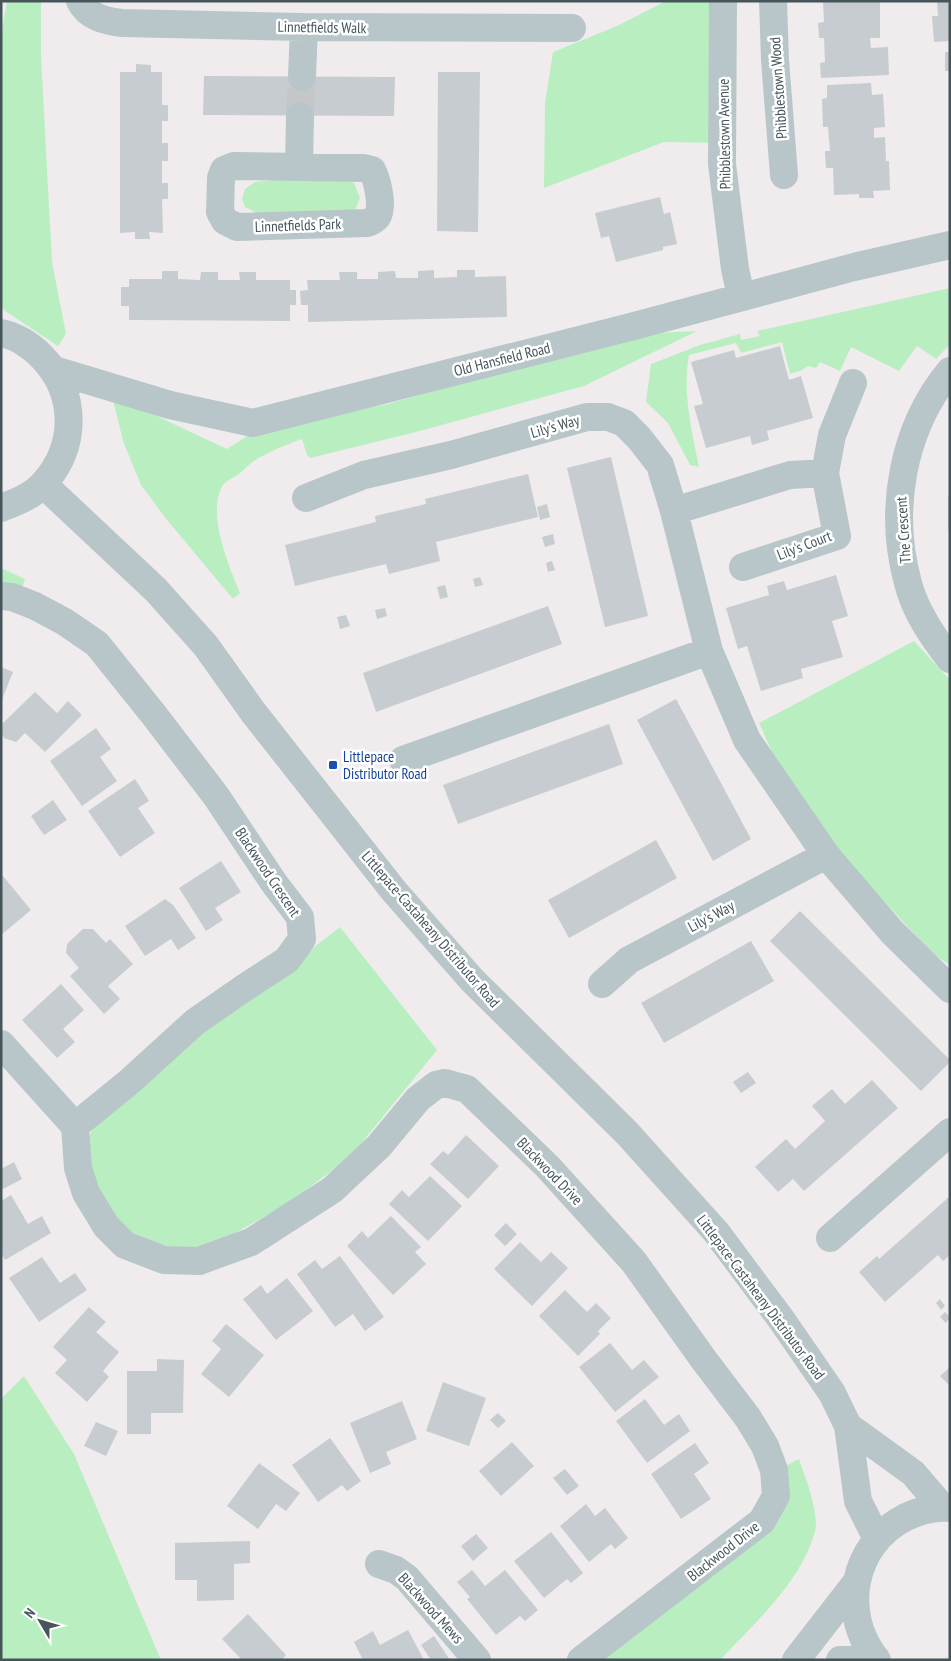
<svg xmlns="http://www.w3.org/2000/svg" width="951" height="1661" font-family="'PT Sans Narrow',sans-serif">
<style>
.green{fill:#b9efc0}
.building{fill:#c6ccd0}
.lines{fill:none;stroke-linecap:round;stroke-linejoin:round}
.minor-tunnel{stroke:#c5c6c8;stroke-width:28;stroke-dasharray:28 14;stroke-linecap:butt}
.minor{stroke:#b8c6ca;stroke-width:28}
.transit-dot{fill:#1a4fb4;stroke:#fff;stroke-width:2}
.labels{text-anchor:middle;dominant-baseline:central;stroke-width:5;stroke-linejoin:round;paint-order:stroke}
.street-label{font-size:15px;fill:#45555a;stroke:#fff}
.transit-label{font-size:15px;fill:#164399;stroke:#fff;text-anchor:start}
</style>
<rect width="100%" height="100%" fill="#f0eced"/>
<path class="green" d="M 7,1 L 41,1 L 41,56 L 52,262 L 66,334 L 58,346 L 5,311 L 1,306 L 1,36 Z
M 666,1 L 721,1 L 721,143 L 664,142 L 544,188 L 545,103 L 553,52 L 617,26 Z
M 342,177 L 354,183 L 360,198 L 355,210 L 259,214 L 245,207 L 242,199 L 245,189 L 255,182 L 286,179 Z
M 950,288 L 950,344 L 936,359 L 917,346 L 899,371 L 851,347 L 840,371 L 820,362 L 816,368 L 808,366 L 800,371 L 790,374 L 782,342 L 741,353 L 736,343 L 689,355 C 682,392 692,431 699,467 L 690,465 L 668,423 L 646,402 L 651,364 L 700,345 L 740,334 L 741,340 L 760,336 L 757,331 Z
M 697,331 L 584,386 L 416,432 L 310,458 L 307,455 L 302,439 C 286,445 264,453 250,464 C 246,467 243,471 239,474 C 234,477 226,481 223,485 C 206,513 229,566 240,593 L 233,599 L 167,520 L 141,485 L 123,441 L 112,395 L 227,449 L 258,429 L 388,404 L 505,371 L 656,333 Z
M 1,568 L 25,579 L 21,590 L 1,585 Z
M 914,641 L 950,680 L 950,965 L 933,954 L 830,843 L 783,776 L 759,723 Z
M 340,927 L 437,1050 L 351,1156 L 290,1202 L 223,1240 L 183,1252 L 147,1247 L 102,1207 L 91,1165 L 87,1141 L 94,1126 L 123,1098 L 212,1026 Z
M 24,1376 L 74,1454 L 161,1660 L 1,1660 L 1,1399 Z
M 799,1459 C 806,1479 816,1504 816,1526 C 816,1531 813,1536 812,1541 C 796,1586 753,1625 720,1660 L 597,1660 L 729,1560 L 781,1468 Z"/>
<path class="building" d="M 823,1 L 880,1 L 880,38 L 870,38 L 871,48 L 888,47 L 889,75 L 821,78 L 820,63 L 825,62 L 824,38 L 819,38 L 818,23 L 824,22 Z
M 937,1 L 950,1 L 950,41 L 934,42 L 932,16 L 938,16 Z
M 945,52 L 950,52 L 950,71 L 945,71 Z
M 136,64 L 151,65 L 151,72 L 162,72 L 162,105 L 168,105 L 168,121 L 162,121 L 162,143 L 168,143 L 168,161 L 162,161 L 162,183 L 168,183 L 168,199 L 162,199 L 163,233 L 149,232 L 150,239 L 135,239 L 135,232 L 120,233 L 120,72 L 136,72 Z
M 438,72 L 480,72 L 478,232 L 437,231 Z
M 204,76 L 395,77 L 394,116 L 203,115 Z
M 871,83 L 872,95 L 883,94 L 885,127 L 874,128 L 874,138 L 885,137 L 886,161 L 889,161 L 890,190 L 873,191 L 874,198 L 859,198 L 859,194 L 834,195 L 833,168 L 826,168 L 825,151 L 830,151 L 828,127 L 823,127 L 822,99 L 827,98 L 827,85 Z
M 660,197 L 664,214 L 670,212 L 677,244 L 663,247 L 663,250 L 616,262 L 609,236 L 601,238 L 595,213 Z
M 434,270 L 434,278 L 457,277 L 457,270 L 475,270 L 475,277 L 506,276 L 507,317 L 308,322 L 308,305 L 301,305 L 300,291 L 308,290 L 307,280 L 340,280 L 339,272 L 357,272 L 357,279 L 378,279 L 378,272 L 395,271 L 396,278 L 418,278 L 418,271 Z
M 162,271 L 178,271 L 178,279 L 200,280 L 201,272 L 218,272 L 218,280 L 240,280 L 239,272 L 256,272 L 256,280 L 290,280 L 290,290 L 296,290 L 296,305 L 290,305 L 290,321 L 129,320 L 129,306 L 121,306 L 121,287 L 129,287 L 129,279 L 162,279 Z
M 780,346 L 789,380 L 801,376 L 813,418 L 767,431 L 769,440 L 752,445 L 750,436 L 706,448 L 694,406 L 703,404 L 691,362 L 734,350 L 736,358 Z
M 611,457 L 648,616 L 605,627 L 567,468 Z
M 528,474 L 538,517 L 436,542 L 440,561 L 389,574 L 386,564 L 295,586 L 285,545 L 376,522 L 375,516 L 426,504 L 425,499 Z
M 948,496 L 950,496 L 950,531 L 948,531 Z
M 547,504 L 550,517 L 540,520 L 537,507 Z
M 553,534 L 555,544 L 545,547 L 542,537 Z
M 552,561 L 555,570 L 548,572 L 546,563 Z
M 836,575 L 848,616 L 832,621 L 843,657 L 801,669 L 803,678 L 761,691 L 747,646 L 738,649 L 726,608 L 769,595 L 767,586 L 784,581 L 787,590 Z
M 480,577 L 483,585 L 475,587 L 473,579 Z
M 445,585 L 448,597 L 440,599 L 437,587 Z
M 548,606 L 562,644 L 376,712 L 363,673 Z
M 385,608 L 387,616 L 377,619 L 375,610 Z
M 346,615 L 350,626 L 340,629 L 337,617 Z
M 1,667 L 13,672 L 1,702 Z
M 35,692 L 57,713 L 68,701 L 82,715 L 45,752 L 25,733 L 16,742 L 4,738 L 1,732 L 3,723 Z
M 676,699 L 751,839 L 713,861 L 637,720 Z
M 609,724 L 623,764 L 458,824 L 443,785 Z
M 96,728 L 111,749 L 100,757 L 117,781 L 82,806 L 50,761 Z
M 135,779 L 149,801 L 138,808 L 155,833 L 120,857 L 88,811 Z
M 53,800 L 67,820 L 44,835 L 31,816 Z
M 656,840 L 677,878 L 569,938 L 548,900 Z
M 221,861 L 241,892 L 215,908 L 223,920 L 206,931 L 179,888 Z
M 3,876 L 31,910 L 1,935 L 1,877 Z
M 165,899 L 173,905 L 196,938 L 178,950 L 171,939 L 145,956 L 125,926 Z
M 800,911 L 950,1060 L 950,1062 L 921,1091 L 770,941 Z
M 83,929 L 93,929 L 106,943 L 110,939 L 133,964 L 108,986 L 120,999 L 104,1014 L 70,976 L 79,968 L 66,953 L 67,944 Z
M 751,941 L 774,981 L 664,1043 L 641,1003 Z
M 61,984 L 84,1010 L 63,1029 L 75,1042 L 57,1058 L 22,1020 Z
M 748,1072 L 756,1083 L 741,1093 L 733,1082 Z
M 872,1080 L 898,1108 L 804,1191 L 793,1179 L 778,1192 L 755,1167 L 786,1139 L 795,1149 L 825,1121 L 812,1106 L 832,1089 L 845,1104 Z
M 466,1135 L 499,1166 L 468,1199 L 430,1164 L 443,1151 L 448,1155 Z
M 14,1162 L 22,1179 L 1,1190 L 1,1169 Z
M 430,1176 L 462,1206 L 428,1241 L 389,1204 L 402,1190 L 409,1197 Z
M 11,1195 L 28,1224 L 42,1216 L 51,1233 L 5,1260 L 1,1253 L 1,1201 Z
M 950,1196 L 950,1255 L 943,1261 L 938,1255 L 885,1302 L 859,1272 L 877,1256 L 879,1259 Z
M 391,1216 L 421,1247 L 415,1252 L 426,1264 L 393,1295 L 347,1246 L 362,1231 L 368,1238 Z
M 506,1223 L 517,1234 L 505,1246 L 494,1235 Z
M 520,1242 L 541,1262 L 551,1252 L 568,1268 L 532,1306 L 494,1269 Z
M 340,1256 L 384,1317 L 365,1331 L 353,1314 L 335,1327 L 297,1274 L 315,1260 L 322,1269 Z
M 42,1257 L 60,1283 L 75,1273 L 87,1290 L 39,1322 L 9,1278 Z
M 287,1278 L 313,1311 L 276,1340 L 243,1299 L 261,1285 L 267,1294 Z
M 565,1290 L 587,1312 L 596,1303 L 611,1318 L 598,1331 L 600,1334 L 578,1356 L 539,1316 Z
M 940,1299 L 945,1306 L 941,1310 L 936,1303 Z
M 89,1307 L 106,1322 L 96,1332 L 119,1352 L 103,1371 L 109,1377 L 87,1402 L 55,1373 L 67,1360 L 53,1347 Z
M 945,1312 L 950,1317 L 946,1323 L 940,1317 Z
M 226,1324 L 264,1355 L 229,1397 L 201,1374 L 221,1349 L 212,1341 Z
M 610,1343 L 632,1370 L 644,1360 L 659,1377 L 615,1412 L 579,1367 Z
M 157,1359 L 184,1360 L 183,1413 L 151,1413 L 151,1434 L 127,1434 L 127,1371 L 157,1371 Z
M 950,1367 L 950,1386 L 940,1376 Z
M 443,1382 L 486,1398 L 469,1446 L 426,1431 Z
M 645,1399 L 664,1425 L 679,1414 L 690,1431 L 647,1463 L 616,1421 Z
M 402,1401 L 417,1439 L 386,1452 L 391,1464 L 370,1473 L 350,1423 Z
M 498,1413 L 506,1421 L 498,1428 L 490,1420 Z
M 96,1422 L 118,1431 L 106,1456 L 84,1446 Z
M 330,1438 L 361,1481 L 347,1491 L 342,1485 L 318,1502 L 292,1465 Z
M 512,1442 L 534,1466 L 501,1496 L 479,1471 Z
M 695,1443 L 709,1463 L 694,1474 L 711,1499 L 681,1519 L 651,1474 Z
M 259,1463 L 300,1493 L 286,1511 L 276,1504 L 258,1529 L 227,1506 Z
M 565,1469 L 579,1486 L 567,1495 L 553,1478 Z
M 586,1504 L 595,1516 L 605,1508 L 628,1538 L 615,1549 L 611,1544 L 589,1562 L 560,1526 Z
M 551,1532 L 583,1573 L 571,1583 L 567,1579 L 544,1598 L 514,1561 Z
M 476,1534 L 488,1548 L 473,1561 L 461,1546 Z
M 250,1541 L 250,1563 L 234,1564 L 234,1600 L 197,1601 L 197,1580 L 175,1580 L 175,1543 Z
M 472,1570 L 485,1586 L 505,1570 L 538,1610 L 525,1621 L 520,1616 L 496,1635 L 467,1599 L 470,1597 L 457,1582 Z
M 248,1614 L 286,1655 L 282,1660 L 242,1660 L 222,1639 Z
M 408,1630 L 424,1660 L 363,1660 L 354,1642 L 373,1631 L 380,1645 Z
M 434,1636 L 450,1660 L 431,1660 L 421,1645 Z"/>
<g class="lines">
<path class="minor-tunnel" d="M 300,116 L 302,77"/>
<path class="minor" d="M 80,1 C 88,17 105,21 122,23 L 304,27 L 572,28
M 723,1 L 722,164 L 735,269 L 741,296
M 773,1 L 775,60 L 784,175
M 302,77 L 304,27
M 234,166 L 364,168 L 372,170 C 377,179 384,207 377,217 C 375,219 370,222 367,223 L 237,227 L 225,221 L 220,212 L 221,178 L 224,170 Z
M 299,167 L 300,116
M 1,333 C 17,336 33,347 43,358 C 77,394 77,446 44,483 C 33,496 16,502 1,508
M 54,370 L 170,405 L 253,423 L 634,326 L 854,267 L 950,245
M 950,371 C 902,429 888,511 908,583 C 915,611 932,636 950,659
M 43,484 L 156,590 L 206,646 L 253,712 L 394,891 L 472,980 L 627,1133 L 716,1232 L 781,1319 L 832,1393 L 848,1426 L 858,1501 L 877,1539
M 306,498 L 364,475 L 451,455 L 587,417 L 608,417 L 624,423 L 639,438 L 660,465 L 674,511 L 709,651 L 747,740 L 826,855 L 892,932 L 950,989
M 674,511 L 790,475 L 825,473 L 832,435 L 853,383
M 743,567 L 837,536 L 825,473
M 1,596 L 12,597 L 35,606 L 65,622 L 97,644 L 154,715 L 216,796 L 274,883 L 300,917 L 302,939 L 287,960 L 244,988 L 195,1022 L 129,1082 L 75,1126
M 403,760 L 709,651
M 602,984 L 629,960 L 826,855
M 1,1044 L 75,1126
M 75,1126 L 78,1168 L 86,1193 L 106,1226 L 125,1245 L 164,1260 L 199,1261 L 251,1242 L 332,1190 L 379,1146 L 418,1099 L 436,1085 L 445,1083 L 467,1089 L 547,1166 L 634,1262 L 704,1360 L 748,1418 L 765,1446 L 774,1470 L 776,1496 L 762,1521 L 581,1660
M 830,1238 L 950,1132
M 848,1426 L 913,1473 L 942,1507
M 379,1564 L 396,1570 L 407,1578 L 477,1660
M 796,1660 L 855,1584
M 840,1660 L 875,1658
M 877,1660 C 839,1614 852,1544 906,1517 C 919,1511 934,1507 950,1508"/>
</g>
<rect class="transit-dot" x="328" y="760" width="10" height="10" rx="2.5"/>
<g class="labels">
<g class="street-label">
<text transform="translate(322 27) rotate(1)">Linnetfields Walk</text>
<text transform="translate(778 88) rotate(-94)">Phibblestown Wood</text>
<text transform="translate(724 134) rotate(-91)">Phibblestown Avenue</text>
<text transform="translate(298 225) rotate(-2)">Linnetfields Park</text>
<text transform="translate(502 359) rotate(-14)">Old Hansfield Road</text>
<text transform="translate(555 426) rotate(-16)">Lily's Way</text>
<text transform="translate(903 530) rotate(-94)">The Crescent</text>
<text transform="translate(804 545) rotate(-21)">Lily's Court</text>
<text transform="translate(268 872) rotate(56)">Blackwood Crescent</text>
<text transform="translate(711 916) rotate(-28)">Lily's Way</text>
<text transform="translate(431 929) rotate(49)">Littlepace-Castaheany Distributor Road</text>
<text transform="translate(550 1171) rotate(46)">Blackwood Drive</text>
<text transform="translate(761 1297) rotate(53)">Littlepace-Castaheany Distributor Road</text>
<text transform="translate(723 1551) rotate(-38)">Blackwood Drive</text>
<text transform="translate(431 1608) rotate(48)">Blackwood Mews</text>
</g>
<g class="transit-label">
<text x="343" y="756">Littlepace<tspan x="343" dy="17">Distributor Road</tspan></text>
</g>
</g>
<rect width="951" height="1661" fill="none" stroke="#45555a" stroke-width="5"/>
<g transform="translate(40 1621) rotate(308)" stroke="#ffffff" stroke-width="4" paint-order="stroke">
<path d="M0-4L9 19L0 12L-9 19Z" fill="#45555a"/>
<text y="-8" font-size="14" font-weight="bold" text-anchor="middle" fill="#45555a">N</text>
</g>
</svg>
